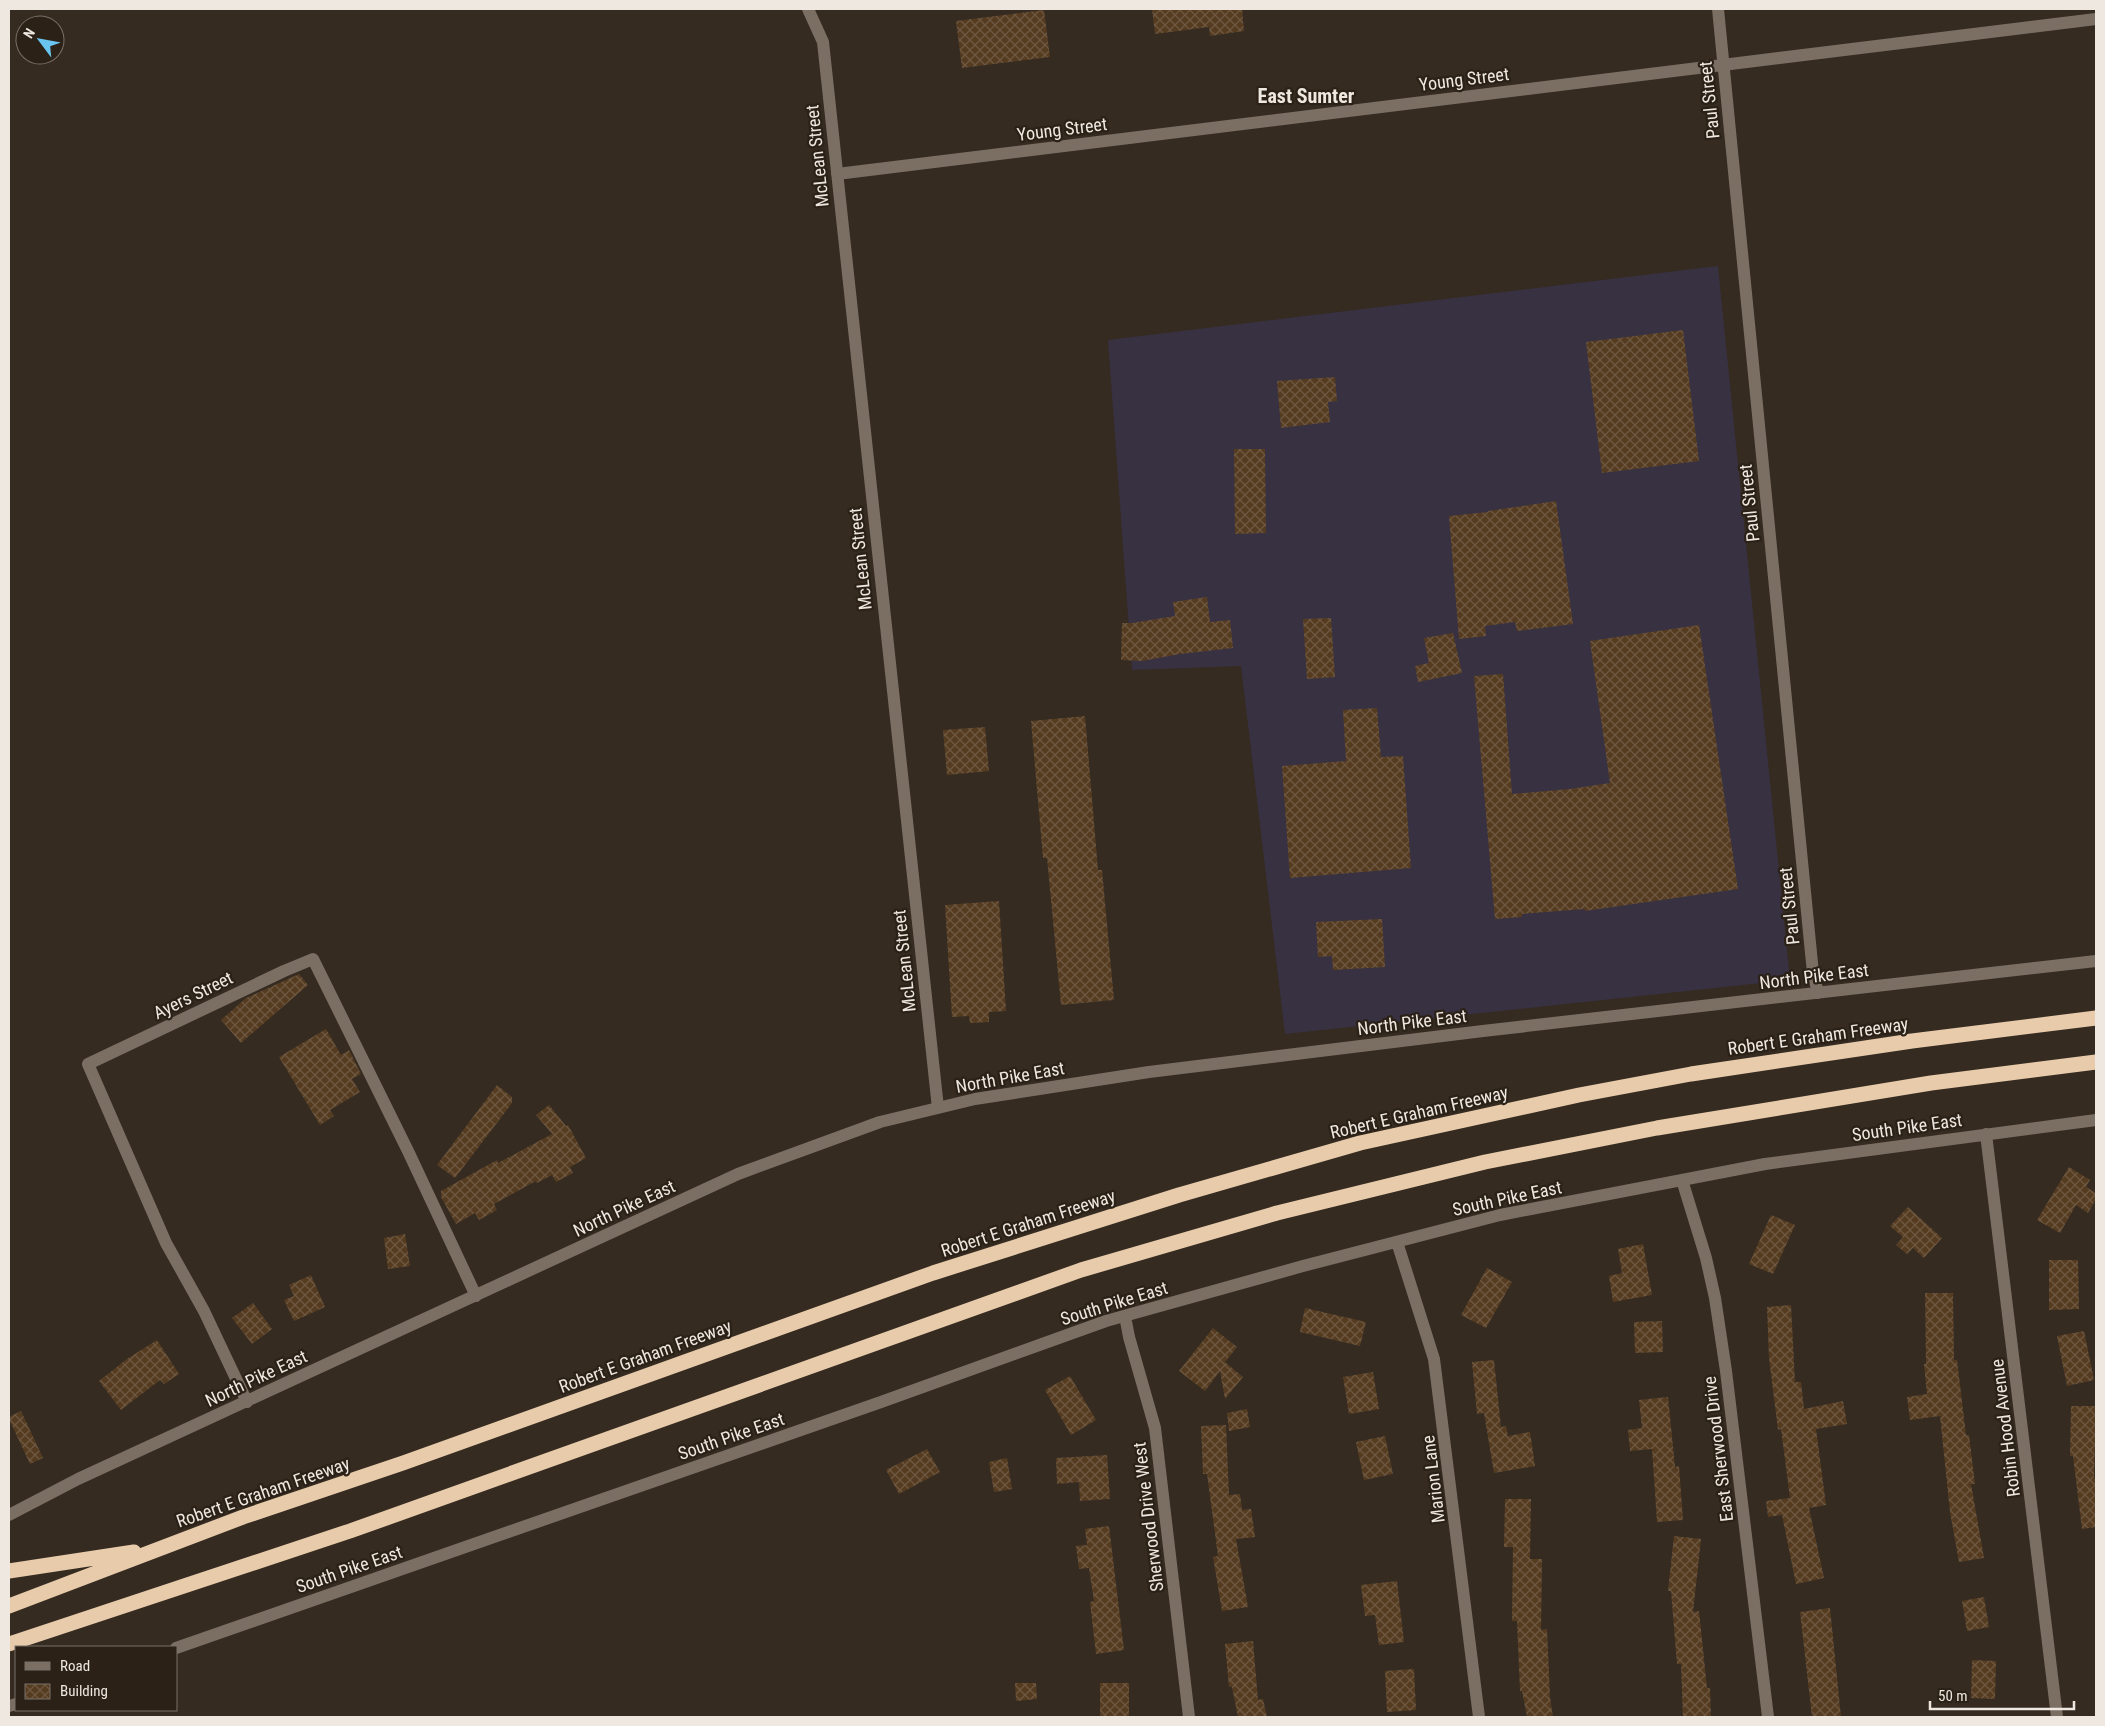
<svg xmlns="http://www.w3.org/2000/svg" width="2105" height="1726" font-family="'Roboto Condensed',sans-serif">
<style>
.industrial{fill:#383141}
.building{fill:url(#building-cross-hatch)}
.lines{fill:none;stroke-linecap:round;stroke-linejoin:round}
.minor{stroke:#7b6f63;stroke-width:12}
.highway{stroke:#e8cbab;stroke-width:15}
.labels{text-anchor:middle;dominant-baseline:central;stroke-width:4.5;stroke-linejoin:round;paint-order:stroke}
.street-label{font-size:18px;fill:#eee8e1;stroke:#2b2117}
.quarter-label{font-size:20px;font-weight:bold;fill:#eee8e1;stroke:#2b2117}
</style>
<defs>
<pattern id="building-cross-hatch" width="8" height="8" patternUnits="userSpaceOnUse" patternTransform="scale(1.25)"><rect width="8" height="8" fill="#553c21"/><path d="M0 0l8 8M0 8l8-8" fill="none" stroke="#6e5841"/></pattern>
</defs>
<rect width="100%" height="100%" fill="#352b21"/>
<path class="industrial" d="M 1718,266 L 1790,980 L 1285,1034 L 1241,666 L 1132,670 L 1108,340 Z"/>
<path class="building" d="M 1152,9 L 1242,9 L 1244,31 L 1210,36 L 1209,27 L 1155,34 Z
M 1044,10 L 1050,57 L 962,68 L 956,21 Z
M 1683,330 L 1699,461 L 1602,473 L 1586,342 Z
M 1335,377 L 1337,401 L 1328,402 L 1330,422 L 1281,428 L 1277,381 Z
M 1234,449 L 1265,449 L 1266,533 L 1235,534 Z
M 1556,501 L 1573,624 L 1517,631 L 1515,622 L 1485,626 L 1486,636 L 1459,639 L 1449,516 L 1488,512 L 1488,511 Z
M 1207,597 L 1210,622 L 1230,620 L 1233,648 L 1180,654 L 1142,661 L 1121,660 L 1122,623 L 1132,623 L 1175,616 L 1173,602 Z
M 1331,618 L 1335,677 L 1307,679 L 1303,619 Z
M 1699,625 L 1738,889 L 1585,911 L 1585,909 L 1522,914 L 1522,917 L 1495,919 L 1474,676 L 1503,674 L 1512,794 L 1570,789 L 1610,783 L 1590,641 Z
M 1453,633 L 1462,673 L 1418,682 L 1415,666 L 1429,663 L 1424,638 Z
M 1377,708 L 1381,757 L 1403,756 L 1411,868 L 1290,878 L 1282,766 L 1346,761 L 1343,710 Z
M 1085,716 L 1098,870 L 1102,870 L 1114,1000 L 1061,1005 L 1047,858 L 1043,858 L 1031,721 Z
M 985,727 L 989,771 L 947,775 L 943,730 Z
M 999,901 L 1006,1011 L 989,1012 L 989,1022 L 970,1023 L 969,1016 L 952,1017 L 945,905 Z
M 1382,919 L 1385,967 L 1333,970 L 1332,956 L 1318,957 L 1316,922 Z
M 299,974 L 308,985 L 241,1043 L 221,1020 L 246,998 Z
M 326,1029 L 341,1055 L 349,1050 L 361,1074 L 352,1079 L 360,1092 L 330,1110 L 334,1116 L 320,1125 L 279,1057 Z
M 497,1085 L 512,1097 L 512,1103 L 455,1178 L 437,1165 Z
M 549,1105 L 566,1126 L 568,1125 L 586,1158 L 570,1167 L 573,1173 L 556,1182 L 552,1175 L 537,1183 L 536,1181 L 494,1204 L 497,1210 L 479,1220 L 475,1213 L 456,1224 L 441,1197 L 441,1191 L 497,1160 L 498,1163 L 552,1134 L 536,1115 Z
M 2069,1167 L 2090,1180 L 2086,1187 L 2096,1193 L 2096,1199 L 2088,1213 L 2076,1205 L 2060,1233 L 2037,1220 Z
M 1908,1207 L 1942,1238 L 1924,1258 L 1913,1248 L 1907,1254 L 1896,1245 L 1903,1237 L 1890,1226 Z
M 1771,1215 L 1795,1225 L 1773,1274 L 1749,1264 Z
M 405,1234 L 410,1266 L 388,1269 L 384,1238 Z
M 1643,1244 L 1652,1295 L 1613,1302 L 1609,1276 L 1622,1273 L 1618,1249 Z
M 2049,1260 L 2078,1260 L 2079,1309 L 2049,1310 Z
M 1487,1268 L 1512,1282 L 1486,1328 L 1461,1315 Z
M 311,1275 L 325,1307 L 294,1321 L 284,1300 L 294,1296 L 289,1285 Z
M 1925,1293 L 1953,1293 L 1954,1360 L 1957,1360 L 1966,1435 L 1969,1435 L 1975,1484 L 1971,1484 L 1984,1558 L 1959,1562 L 1950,1512 L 1940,1416 L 1910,1420 L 1907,1397 L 1927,1394 L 1924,1364 L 1926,1364 Z
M 253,1303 L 272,1329 L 252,1344 L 232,1318 Z
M 1791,1305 L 1795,1382 L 1801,1382 L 1804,1409 L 1843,1401 L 1847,1424 L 1816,1429 L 1826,1505 L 1809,1508 L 1824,1578 L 1796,1584 L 1782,1515 L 1768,1517 L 1766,1501 L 1790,1498 L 1781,1429 L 1778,1430 L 1769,1358 L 1767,1307 Z
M 1305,1308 L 1366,1322 L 1360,1346 L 1300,1332 Z
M 1662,1321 L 1663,1352 L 1635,1353 L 1634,1322 Z
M 1213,1328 L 1237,1347 L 1225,1362 L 1243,1377 L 1225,1399 L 1220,1371 L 1205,1391 L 1179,1371 Z
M 2084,1331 L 2094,1380 L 2067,1386 L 2057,1336 Z
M 157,1340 L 179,1374 L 164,1384 L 160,1380 L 121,1410 L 99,1381 L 127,1359 Z
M 1494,1360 L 1501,1427 L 1506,1426 L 1508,1436 L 1530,1432 L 1535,1466 L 1494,1473 L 1484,1413 L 1477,1414 L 1472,1362 Z
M 1373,1372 L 1379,1409 L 1349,1414 L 1343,1377 Z
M 1070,1376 L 1096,1420 L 1071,1435 L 1045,1390 Z
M 1668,1397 L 1675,1467 L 1679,1466 L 1683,1520 L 1657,1522 L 1652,1449 L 1630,1451 L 1628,1430 L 1642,1428 L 1639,1400 Z
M 2071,1406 L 2096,1406 L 2094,1478 L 2096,1478 L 2096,1527 L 2082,1529 L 2073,1456 L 2070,1456 Z
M 1247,1409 L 1250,1427 L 1229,1431 L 1227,1413 Z
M 21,1411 L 43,1458 L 30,1464 L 9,1419 L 9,1417 Z
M 1226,1425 L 1229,1495 L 1240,1494 L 1242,1510 L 1251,1509 L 1255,1537 L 1236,1539 L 1248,1607 L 1222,1611 L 1213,1557 L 1218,1556 L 1207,1474 L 1203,1474 L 1201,1426 Z
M 1385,1436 L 1393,1474 L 1364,1480 L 1356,1442 Z
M 927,1449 L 940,1472 L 899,1494 L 886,1470 Z
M 1107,1455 L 1110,1499 L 1080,1501 L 1079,1482 L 1057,1484 L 1056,1458 Z
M 1007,1458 L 1012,1489 L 994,1492 L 989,1462 Z
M 1505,1499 L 1531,1499 L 1530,1559 L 1542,1559 L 1541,1630 L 1547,1629 L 1550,1697 L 1553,1717 L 1527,1717 L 1522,1691 L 1520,1691 L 1517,1621 L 1512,1621 L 1513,1547 L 1504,1547 Z
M 1109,1526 L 1124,1650 L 1096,1654 L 1090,1602 L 1094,1601 L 1089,1568 L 1079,1569 L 1076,1546 L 1087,1545 L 1085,1529 Z
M 1674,1536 L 1701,1539 L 1693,1612 L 1699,1611 L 1707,1688 L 1710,1688 L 1711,1717 L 1683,1717 L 1681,1664 L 1677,1664 L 1671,1591 L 1668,1591 Z
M 1397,1581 L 1404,1642 L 1379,1645 L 1375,1615 L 1365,1616 L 1361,1585 Z
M 1984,1597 L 1989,1627 L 1967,1631 L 1962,1601 Z
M 1830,1608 L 1841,1717 L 1812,1717 L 1800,1612 Z
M 1253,1641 L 1258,1700 L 1263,1699 L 1267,1717 L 1238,1717 L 1232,1687 L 1229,1687 L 1225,1644 Z
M 1972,1660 L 1996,1661 L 1995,1699 L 1971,1698 Z
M 1414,1669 L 1416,1710 L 1387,1712 L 1385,1671 Z
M 1015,1683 L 1036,1683 L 1037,1699 L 1016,1701 Z
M 1100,1683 L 1129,1683 L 1129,1717 L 1100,1717 Z"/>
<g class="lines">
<path class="minor" d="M 808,9 L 823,42 L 938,1108
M 1718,9 L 1813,973 L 1818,993
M 837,174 L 2096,19
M 1986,1134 L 2057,1717
M 1682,1180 L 1706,1258 L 1715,1298 L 1726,1371 L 1768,1717
M 1397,1242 L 1434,1359 L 1479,1717
M 1125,1316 L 1129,1337 L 1155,1428 L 1189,1717
M 247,1402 L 204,1311 L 166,1243 L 88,1064 L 284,971 L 313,959 L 408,1151 L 476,1296
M 9,1515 L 78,1479 L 738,1174 L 880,1122 L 975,1099 L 1149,1072 L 1483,1031 L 2096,961
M 176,1648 L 881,1402 L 1106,1321 L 1303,1266 L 1500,1215 L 1765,1164 L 2096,1120
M 9,1706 L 16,1704"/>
<path class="highway" d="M 9,1571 L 134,1552
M 9,1606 L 243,1517 L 403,1463 L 933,1273 L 1179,1195 L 1360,1143 L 1579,1095 L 1691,1074 L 1912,1041 L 2096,1018
M 9,1644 L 350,1531 L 1081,1270 L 1277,1213 L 1485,1162 L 1657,1128 L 1931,1083 L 2096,1062"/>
</g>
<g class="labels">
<g class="street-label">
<text transform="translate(1464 79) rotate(-7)">Young Street</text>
<text transform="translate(1709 100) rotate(-96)">Paul Street</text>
<text transform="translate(1062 129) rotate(-7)">Young Street</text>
<text transform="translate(817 156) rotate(-96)">McLean Street</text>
<text transform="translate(1749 503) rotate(-96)">Paul Street</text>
<text transform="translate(860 559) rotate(-96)">McLean Street</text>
<text transform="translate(1789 906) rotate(-96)">Paul Street</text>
<text transform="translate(904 961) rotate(-96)">McLean Street</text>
<text transform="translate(1814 976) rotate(-7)">North Pike East</text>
<text transform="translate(193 995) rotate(-26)">Ayers Street</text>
<text transform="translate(1412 1022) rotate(-7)">North Pike East</text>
<text transform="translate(1818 1036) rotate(-8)">Robert E Graham Freeway</text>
<text transform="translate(1010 1077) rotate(-10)">North Pike East</text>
<text transform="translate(1419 1112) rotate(-13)">Robert E Graham Freeway</text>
<text transform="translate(1907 1127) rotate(-8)">South Pike East</text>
<text transform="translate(1507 1198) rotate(-12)">South Pike East</text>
<text transform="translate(624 1208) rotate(-25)">North Pike East</text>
<text transform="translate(1028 1223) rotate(-18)">Robert E Graham Freeway</text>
<text transform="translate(1114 1303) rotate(-17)">South Pike East</text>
<text transform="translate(645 1356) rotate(-20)">Robert E Graham Freeway</text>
<text transform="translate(256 1378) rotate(-25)">North Pike East</text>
<text transform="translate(2005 1428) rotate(-97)">Robin Hood Avenue</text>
<text transform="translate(731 1436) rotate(-19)">South Pike East</text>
<text transform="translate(1718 1449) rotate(-97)">East Sherwood Drive</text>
<text transform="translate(1433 1479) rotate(-97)">Marion Lane</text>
<text transform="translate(263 1492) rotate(-19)">Robert E Graham Freeway</text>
<text transform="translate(1148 1517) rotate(-97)">Sherwood Drive West</text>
<text transform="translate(349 1569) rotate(-19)">South Pike East</text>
</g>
<g class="quarter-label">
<text x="1306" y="96">East Sumter</text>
</g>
</g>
<rect width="2105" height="1726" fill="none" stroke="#eee8e1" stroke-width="20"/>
<rect x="15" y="1646" width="162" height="65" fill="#2b2117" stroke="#797168"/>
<rect x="25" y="1662" width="25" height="8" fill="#7b6f63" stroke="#797168"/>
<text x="60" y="1671" font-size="15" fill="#eee8e1">Road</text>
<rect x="25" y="1684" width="25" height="15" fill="url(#building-cross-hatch)" stroke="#797168"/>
<text x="60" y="1696" font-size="15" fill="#eee8e1">Building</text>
<g transform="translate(40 40) rotate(302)"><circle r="24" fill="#2b2117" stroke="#797168"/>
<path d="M0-4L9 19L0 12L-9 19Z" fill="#69c4f0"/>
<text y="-8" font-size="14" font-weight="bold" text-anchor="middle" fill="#eee8e1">N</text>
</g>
<path d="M1930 1701v8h144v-8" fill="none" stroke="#eee8e1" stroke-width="2.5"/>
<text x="1938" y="1701" font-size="15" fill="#eee8e1" stroke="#2b2117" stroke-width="4" paint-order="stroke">50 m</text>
</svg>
